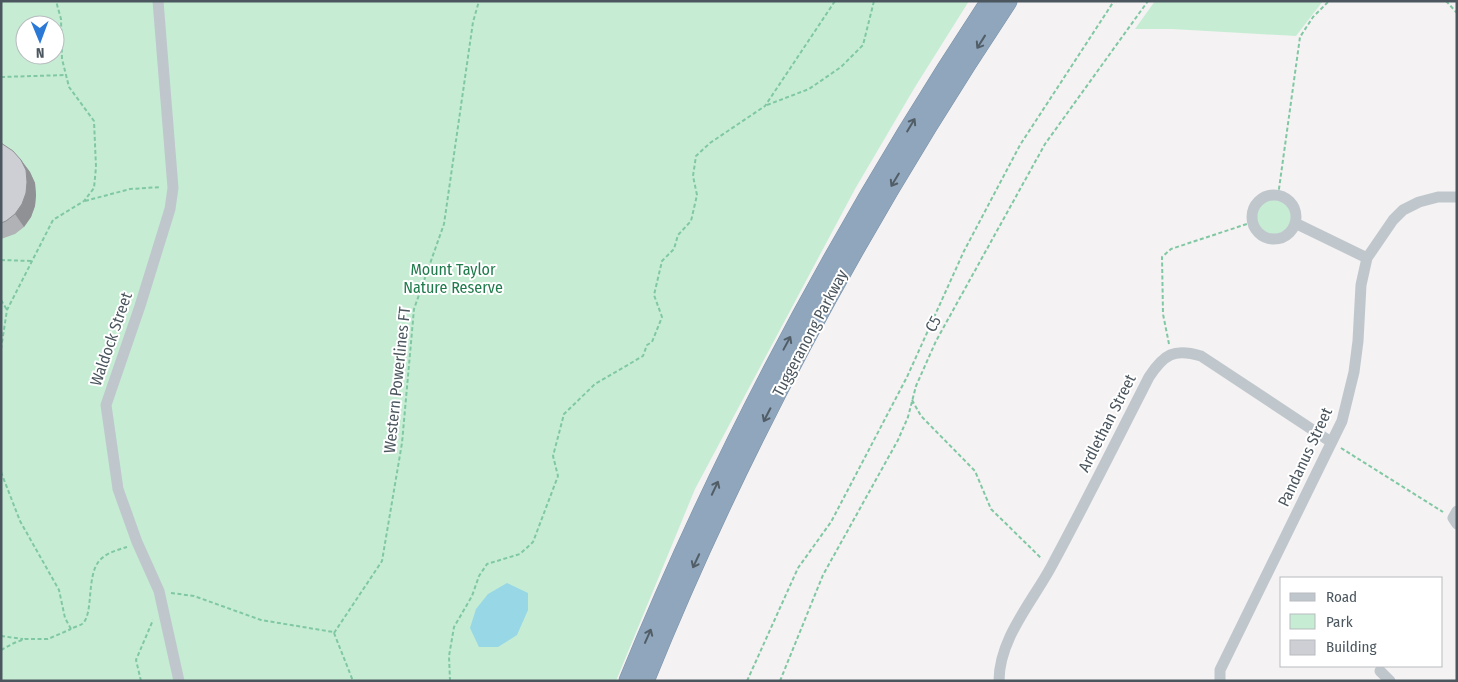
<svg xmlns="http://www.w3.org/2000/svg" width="1458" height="682" font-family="'Fira Sans Condensed',sans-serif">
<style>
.green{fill:#c6edd4;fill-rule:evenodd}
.water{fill:#97d7e6}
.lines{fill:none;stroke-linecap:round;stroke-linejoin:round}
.highway-casing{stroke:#7a91a8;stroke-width:21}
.path{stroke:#80c8a3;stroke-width:2;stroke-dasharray:4 2.5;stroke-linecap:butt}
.street{stroke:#bfc7cd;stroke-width:11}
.highway{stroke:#8fa6bc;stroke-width:20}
.wall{fill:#b0b2b6}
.shaded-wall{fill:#909194}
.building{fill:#cdcfd4;stroke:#909194}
.oneway{stroke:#525e67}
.labels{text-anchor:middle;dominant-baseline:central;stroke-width:4;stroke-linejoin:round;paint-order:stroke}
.park-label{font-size:16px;fill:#207b4c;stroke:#fff}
.street-label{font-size:16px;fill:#4b565e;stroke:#fff}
</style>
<rect width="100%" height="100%" fill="#f4f2f2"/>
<path class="green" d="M 1,1 L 969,1 L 915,87 L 855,189 L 695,489 L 616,681 L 1,681 ZM 25,25 L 55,25 L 55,55 L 25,55 Z
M 1155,1 L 1323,1 L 1296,36 L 1172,29 L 1135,29 Z
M1257 217a17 17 0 1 1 34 0a17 17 0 1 1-34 0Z"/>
<path class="water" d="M 507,583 L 528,593 L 528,610 L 517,635 L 498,647 L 479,647 L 470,628 L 476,609 L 488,594 Z"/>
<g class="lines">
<g class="highway-casing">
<path id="highway" d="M 629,681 C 726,443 849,216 991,1
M 644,681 C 740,443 865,215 1007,1"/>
</g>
<path class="path" d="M 1446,1 L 1457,13
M 1,77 L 66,75
M 767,105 L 809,89 L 841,67 L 863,45 L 874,1
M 1278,196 L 1300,37 L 1313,17 L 1329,1
M 85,201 L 130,189 L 161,187
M 1,260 L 31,261
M 1,300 L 7,310
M 1169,344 L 1163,314 L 1162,257 L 1171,249 L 1253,222
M 1,349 L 7,310 L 53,220 L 84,201 L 94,188 L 96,167 L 94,121 L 69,87 L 62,59 L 61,19 L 56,1
M 912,400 L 921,416 L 975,471 L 991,509 L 1042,559
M 1341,448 L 1443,512
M 1,472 L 20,521 L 59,590 L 65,618 L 71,629 C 74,627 79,626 82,624 C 94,615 86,577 99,561 C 106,553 117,550 127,547
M 171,593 L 194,596 L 261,620 L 333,632
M 334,633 L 382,561 L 402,443 L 414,309 L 444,224 L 473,22 L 479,1
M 334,633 L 353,681
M 1,636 L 23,639
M 1,650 L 14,643 L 25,639 L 48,639 L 71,629
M 141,681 L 136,660 L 153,620
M 450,681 L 449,656 L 454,627 L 472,596 L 479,576 L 487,564 L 520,554 L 533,542 L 558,476 L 553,456 L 564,414 L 595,384 L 643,356 L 647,345 L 652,342 L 662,317 L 654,295 L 662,261 L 674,249 L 678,235 L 691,221 L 697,195 L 693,176 L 696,156 L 710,143 L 765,106 L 835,1
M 747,681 L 798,568 L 831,522 L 907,377 L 964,251 L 1020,145 L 1114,1
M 780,681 L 823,575 L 898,440 L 908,417 L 916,386 L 936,341 L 1045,144 L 1148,1"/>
<path class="street" d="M 158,1 L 173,188 L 170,209 L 140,306 L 106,405 L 118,489 L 137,542 L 159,591 L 179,681
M1252 217a22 22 0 1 1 44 0a22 22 0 1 1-44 0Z
M 1295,223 L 1367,258
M 1457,511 L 1453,518 L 1457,524
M 1380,671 L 1390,681
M 999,681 C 999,639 1032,602 1051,567 C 1085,504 1117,440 1149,377 C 1164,354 1174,348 1201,356 L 1331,442
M 1220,681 L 1220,670 L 1342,421 L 1354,372 L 1358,341 L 1361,285 L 1367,258 L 1393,220 L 1403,210 L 1419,202 L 1438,197 L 1457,197"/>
<use href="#highway" class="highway"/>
</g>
<path class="wall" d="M 1,143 L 21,160 L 30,172 L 35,183 L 36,195 L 35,206 L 31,217 L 24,227 L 15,234 L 1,239 Z"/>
<path class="shaded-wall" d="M 21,160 L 30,172 L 35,183 L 36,195 L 35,206 L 31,217 L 24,227 L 15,214 Z"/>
<path class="building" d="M 1,143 L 13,151 L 21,160 L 26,170 L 27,182 L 26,193 L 22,204 L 15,214 L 6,221 L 1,223 Z"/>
<defs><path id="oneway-shaft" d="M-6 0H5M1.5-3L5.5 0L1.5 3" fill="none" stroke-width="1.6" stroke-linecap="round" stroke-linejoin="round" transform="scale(1.25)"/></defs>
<g class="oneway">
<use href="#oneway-shaft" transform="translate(981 42) rotate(122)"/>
<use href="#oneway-shaft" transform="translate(911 125) rotate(-59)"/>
<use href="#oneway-shaft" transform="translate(895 180) rotate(121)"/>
<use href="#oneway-shaft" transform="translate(787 343) rotate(-62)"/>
<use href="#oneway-shaft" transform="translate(767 415) rotate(117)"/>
<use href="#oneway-shaft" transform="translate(715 488) rotate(-65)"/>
<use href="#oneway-shaft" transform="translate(696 561) rotate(115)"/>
<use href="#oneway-shaft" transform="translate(648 636) rotate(-66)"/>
</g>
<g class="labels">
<g class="park-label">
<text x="453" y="269">Mount Taylor<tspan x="453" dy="18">Nature Reserve</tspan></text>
</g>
<g class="street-label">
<text transform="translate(933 324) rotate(-62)">C5</text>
<text transform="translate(810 333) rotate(-62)">Tuggeranong Parkway</text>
<text transform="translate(111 339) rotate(-71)">Waldock Street</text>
<text transform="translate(397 380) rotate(-84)">Western Powerlines FT</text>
<text transform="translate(1107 423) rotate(-63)">Ardlethan Street</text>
<text transform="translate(1305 457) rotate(-65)">Pandanus Street</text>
</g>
</g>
<rect width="1458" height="682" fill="none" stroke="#4b565e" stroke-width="5"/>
<rect x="1280" y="577" width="162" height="90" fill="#ffffff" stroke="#b7bbbf"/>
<rect x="1290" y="593" width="25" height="8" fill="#bfc7cd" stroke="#b7bbbf"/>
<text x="1326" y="602" font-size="15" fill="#4b565e">Road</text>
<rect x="1290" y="614" width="25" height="15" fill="#c6edd4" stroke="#b7bbbf"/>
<text x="1326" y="627" font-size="15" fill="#4b565e">Park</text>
<rect x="1290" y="640" width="25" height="15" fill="#cdcfd4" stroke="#b7bbbf"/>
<text x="1326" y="652" font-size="15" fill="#4b565e">Building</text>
<g transform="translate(40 40) rotate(179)"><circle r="24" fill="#ffffff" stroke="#b7bbbf"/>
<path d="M0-4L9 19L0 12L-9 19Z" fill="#2a79d6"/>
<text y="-8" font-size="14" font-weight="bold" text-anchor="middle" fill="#4b565e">N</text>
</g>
</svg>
